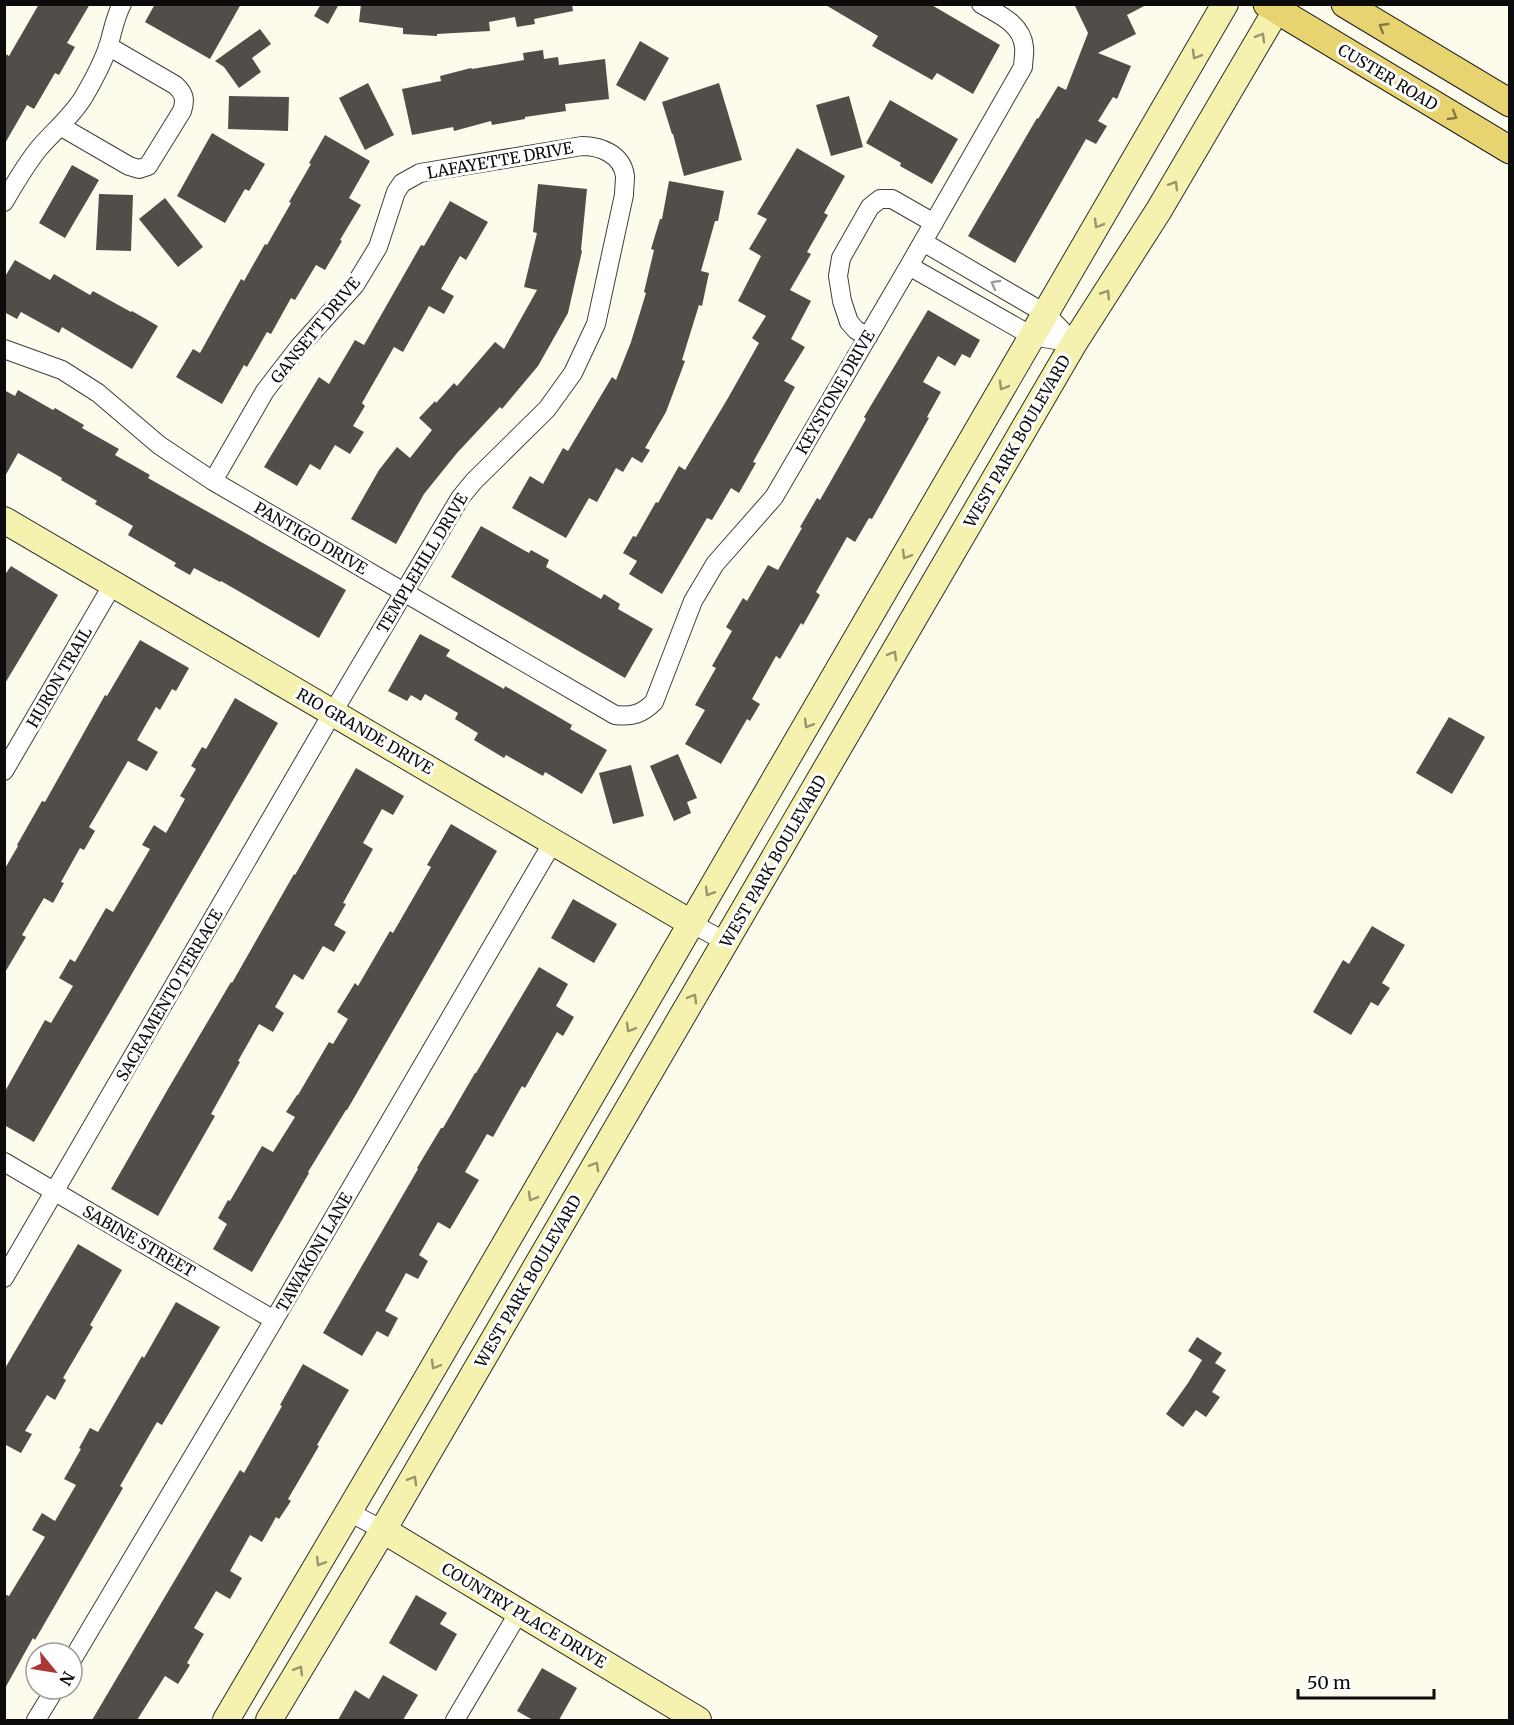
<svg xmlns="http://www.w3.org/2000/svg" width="1514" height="1725" font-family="Merriweather,serif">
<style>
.building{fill:#534d49}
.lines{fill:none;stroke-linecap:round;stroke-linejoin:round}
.street-casing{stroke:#3e3e3e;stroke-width:20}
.secondary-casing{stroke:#2d2d2d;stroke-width:28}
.primary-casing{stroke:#1c1c1c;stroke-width:29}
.street{stroke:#fff;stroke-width:18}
.secondary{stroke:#f5f2af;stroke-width:26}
.primary{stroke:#e8d371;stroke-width:27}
.oneway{stroke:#857943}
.oneway2{stroke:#97966d}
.oneway3{stroke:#9d9d9d}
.labels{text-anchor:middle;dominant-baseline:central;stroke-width:6;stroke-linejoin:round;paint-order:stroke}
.street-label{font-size:16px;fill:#0b0b0b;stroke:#fff}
</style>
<rect width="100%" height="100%" fill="#fdfbec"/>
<path class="building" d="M 39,4 L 90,4 L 67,43 L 75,47 L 59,75 L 55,73 L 34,109 L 27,105 L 4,145 L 4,53 L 9,56 Z
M 155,4 L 241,4 L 210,59 L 145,22 Z
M 321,4 L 339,4 L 328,24 L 314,16 Z
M 361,4 L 572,4 L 573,11 L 534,19 L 535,24 L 517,27 L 515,17 L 489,22 L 490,31 L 437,34 L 437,36 L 403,34 L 403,28 L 359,22 Z
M 824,4 L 930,4 L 1000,45 L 973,94 L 937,73 L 932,80 L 872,46 L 878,36 Z
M 1074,4 L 1148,4 L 1127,15 L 1136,34 L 1098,53 L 1131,66 L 1117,99 L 1113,97 L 1098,121 L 1107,126 L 1096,144 L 1086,139 L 1015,263 L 968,236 L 1037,118 L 1038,119 L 1058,86 L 1066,90 L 1088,33 Z
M 260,29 L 271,44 L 252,58 L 261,72 L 239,88 L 224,67 L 215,61 Z
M 640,41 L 669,58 L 645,101 L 616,85 Z
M 543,50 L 544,59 L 558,57 L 559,65 L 605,59 L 609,99 L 565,104 L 566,111 L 525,117 L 525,119 L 492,125 L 491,121 L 454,131 L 453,127 L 412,135 L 402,89 L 441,81 L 440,76 L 471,68 L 472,69 L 524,60 L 523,53 Z
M 368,83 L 394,135 L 365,150 L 339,98 Z
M 719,83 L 742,160 L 684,176 L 673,134 L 672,134 L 662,102 Z
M 229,96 L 289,97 L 288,131 L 228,129 Z
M 849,96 L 863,147 L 831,156 L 816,105 Z
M 890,100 L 958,139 L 932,184 L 900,166 L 901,163 L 866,143 Z
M 212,133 L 265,164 L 249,191 L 245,189 L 225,223 L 177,196 Z
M 325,135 L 370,161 L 349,198 L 361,205 L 340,240 L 342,241 L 325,270 L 316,265 L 295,300 L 291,298 L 271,334 L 267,332 L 247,367 L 244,365 L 222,404 L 176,377 L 193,349 L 200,353 L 241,279 L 244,281 L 265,244 L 267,245 L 291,203 L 289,202 L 311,164 L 309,163 Z
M 797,148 L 845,176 L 824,213 L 828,215 L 807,252 L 811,254 L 790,290 L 811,301 L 791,339 L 805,347 L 784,381 L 795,387 L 753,462 L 756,463 L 739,493 L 731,488 L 712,520 L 707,518 L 662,594 L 629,574 L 637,561 L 623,553 L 633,536 L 636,537 L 656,502 L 658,503 L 679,466 L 685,470 L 728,398 L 759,343 L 752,338 L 766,316 L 738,301 L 761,256 L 749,249 L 767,219 L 757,214 Z
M 72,165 L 99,180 L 65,238 L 39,223 Z
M 669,181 L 724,191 L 718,221 L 715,221 L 701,271 L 709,273 L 702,306 L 699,305 L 682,360 L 685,361 L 666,412 L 645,448 L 650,450 L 642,463 L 632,457 L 623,472 L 616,468 L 597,502 L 589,498 L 566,538 L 512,508 L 530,476 L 543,484 L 563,448 L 568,451 L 612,377 L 616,380 L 631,342 L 646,293 L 644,292 L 654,250 L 651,249 L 660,219 L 662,219 Z
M 538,184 L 587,189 L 581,250 L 582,251 L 568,313 L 538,366 L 502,409 L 500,407 L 457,453 L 424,494 L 396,544 L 351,519 L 379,470 L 397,447 L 410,458 L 432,430 L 419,418 L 435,401 L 436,403 L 454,383 L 457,386 L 495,342 L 504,349 L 537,290 L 524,287 L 537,233 L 533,232 Z
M 99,194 L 133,195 L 131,251 L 96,250 Z
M 165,198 L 203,247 L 178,267 L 139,219 Z
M 450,201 L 488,222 L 466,260 L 460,256 L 441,289 L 454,296 L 444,314 L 429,306 L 403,352 L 394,347 L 362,403 L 365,406 L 353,426 L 364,432 L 350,454 L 335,445 L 320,470 L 310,464 L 297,486 L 264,467 L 319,377 L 329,384 L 355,340 L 364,345 L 421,245 L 424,246 Z
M 15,260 L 50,280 L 54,274 L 90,295 L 93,291 L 131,312 L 132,311 L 158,326 L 132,369 L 62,327 L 59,333 L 21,312 L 17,319 L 4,312 L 4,278 Z
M 928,310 L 980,340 L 970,358 L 962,354 L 955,366 L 938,356 L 923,382 L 941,392 L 927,417 L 929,418 L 872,519 L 869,518 L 855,542 L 847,537 L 816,592 L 820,595 L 803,625 L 801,623 L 780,659 L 776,656 L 752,699 L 760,704 L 750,721 L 747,719 L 721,764 L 685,744 L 705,710 L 695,705 L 716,668 L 712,666 L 732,631 L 726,627 L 743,598 L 747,601 L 768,565 L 778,570 L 802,528 L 800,527 L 817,498 L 820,500 L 866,419 L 864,417 Z
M 4,390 L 15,396 L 18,390 L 53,410 L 55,408 L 84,425 L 82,428 L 119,449 L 115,455 L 150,475 L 148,478 L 346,590 L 319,638 L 221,581 L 220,582 L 194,568 L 190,575 L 174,566 L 176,563 L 128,535 L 133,526 L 95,504 L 97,501 L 61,480 L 62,478 L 18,453 L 4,478 Z
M 481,526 L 529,553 L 531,550 L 549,560 L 546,567 L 601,599 L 604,594 L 620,604 L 618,609 L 653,629 L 625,678 L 451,577 Z
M 11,566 L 58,595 L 4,685 L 4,576 Z
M 420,634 L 450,650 L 446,656 L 504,689 L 505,686 L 572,725 L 570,729 L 607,750 L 582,794 L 545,772 L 543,776 L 506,755 L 504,758 L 474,740 L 478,733 L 455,719 L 458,713 L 425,694 L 421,701 L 411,695 L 407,701 L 388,691 Z
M 140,640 L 189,668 L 176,691 L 172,689 L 160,710 L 156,707 L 137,740 L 158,752 L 147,771 L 128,761 L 89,827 L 95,831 L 84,850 L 80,848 L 61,882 L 64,883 L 53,903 L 44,898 L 22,935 L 26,937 L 4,974 L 4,870 L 18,846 L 17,845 L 42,801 L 45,802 L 105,695 L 107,696 Z
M 235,698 L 278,723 L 34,1142 L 4,1125 L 4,1093 L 45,1020 L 51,1023 L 73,986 L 59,978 L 70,959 L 75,962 L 106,908 L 113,912 L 150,849 L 142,845 L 154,825 L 166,833 L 185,799 L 180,796 L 196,769 L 191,766 L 202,747 L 206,749 Z
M 1449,717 L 1485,737 L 1452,794 L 1416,773 Z
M 678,754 L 697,798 L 687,802 L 691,813 L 674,821 L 650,766 Z
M 631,765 L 644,816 L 613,824 L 599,773 Z
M 356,768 L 404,796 L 393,815 L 382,809 L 363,843 L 373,849 L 343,903 L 346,904 L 334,925 L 346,932 L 334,952 L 323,946 L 303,980 L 294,974 L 275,1007 L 284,1013 L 273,1032 L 259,1024 L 238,1061 L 240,1062 L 211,1114 L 215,1116 L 158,1216 L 111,1189 L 168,1089 L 231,982 L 232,983 L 294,874 L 295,875 Z
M 451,824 L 497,851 L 347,1110 L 346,1110 L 308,1172 L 309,1173 L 252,1272 L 213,1249 L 227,1224 L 218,1218 L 228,1200 L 230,1201 L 262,1146 L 273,1152 L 295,1117 L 286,1112 L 297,1095 L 298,1095 L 329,1042 L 333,1044 L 348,1019 L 337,1012 L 355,983 L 358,986 L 390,931 L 393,933 L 431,867 L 427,865 Z
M 573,899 L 617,924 L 594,963 L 551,938 Z
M 1372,926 L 1405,945 L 1382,983 L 1390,988 L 1378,1006 L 1371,1002 L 1351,1035 L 1313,1012 L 1343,960 L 1349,964 Z
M 539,967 L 568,984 L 556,1006 L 574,1017 L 563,1036 L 557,1032 L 525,1088 L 522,1086 L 493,1137 L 487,1134 L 465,1172 L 479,1180 L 450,1229 L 438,1222 L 419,1255 L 428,1261 L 418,1279 L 406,1273 L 385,1311 L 398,1318 L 388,1337 L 377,1331 L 362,1356 L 323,1333 L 418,1169 L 417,1168 L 441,1128 L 443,1128 L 475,1073 L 476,1073 Z
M 78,1244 L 122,1270 L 90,1325 L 93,1327 L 63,1378 L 66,1380 L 55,1400 L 47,1395 L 25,1431 L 32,1434 L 21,1453 L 4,1444 L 4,1370 Z
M 176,1302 L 220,1327 L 162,1425 L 157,1422 L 120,1486 L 123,1488 L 35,1640 L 33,1638 L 4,1690 L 4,1594 L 9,1596 L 45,1537 L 32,1530 L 42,1513 L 55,1521 L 76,1485 L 64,1479 L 81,1449 L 79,1448 L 90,1428 L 98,1432 L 142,1356 L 144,1358 Z
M 1197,1337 L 1222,1353 L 1215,1363 L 1226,1370 L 1212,1392 L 1220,1397 L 1206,1417 L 1196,1410 L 1183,1427 L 1166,1414 L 1188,1383 L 1202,1360 L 1188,1351 Z
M 303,1364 L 349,1390 L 317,1445 L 319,1446 L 288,1499 L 291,1501 L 279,1519 L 276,1517 L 262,1542 L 250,1535 L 230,1571 L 242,1578 L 230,1599 L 216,1591 L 194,1628 L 204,1634 L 187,1663 L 190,1665 L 178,1684 L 165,1676 L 137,1720 L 92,1720 L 240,1470 L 244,1473 L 282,1406 L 280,1405 Z
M 416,1595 L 447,1613 L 440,1624 L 457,1634 L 436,1671 L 389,1643 Z
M 542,1668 L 577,1688 L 559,1720 L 533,1720 L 517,1711 Z
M 383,1675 L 418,1695 L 403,1720 L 338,1720 L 355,1690 L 369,1699 Z"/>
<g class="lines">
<g class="street-casing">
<path id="street" d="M 60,126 L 129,166 L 139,169 L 148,166 L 182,111 C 186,99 184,93 175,85 L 108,46
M 4,202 C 15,183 26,164 40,147 C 54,131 71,117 83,98 C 93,81 103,63 109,44 C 113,30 115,17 122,4
M 923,242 L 1046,314 L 1074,343
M 909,266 L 1032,336 L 1074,343
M 868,337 L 856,330 L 849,322 L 842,301 L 838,276 L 841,258 L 870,207 L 880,199 L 892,199 L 934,223
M 4,349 L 62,370 L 98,393 L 159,445 L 213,481 L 615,715 C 632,717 642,714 654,702 L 693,601 L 715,564 L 774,497 L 909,266 L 1023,67 C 1023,61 1025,53 1024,47 C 1022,24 1000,15 981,4
M 4,771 L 113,584
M 691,923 L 726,942
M 4,1162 L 274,1320
M 4,1278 L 333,712 L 460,498 L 474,481 L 547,409 L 573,373 L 596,324 L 624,195 C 624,189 625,182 625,176 C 622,154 600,146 582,146 L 420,173 L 402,183 L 396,192 L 378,247 L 355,285 L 299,347 L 265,391 L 213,481
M 349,1512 L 383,1530
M 72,1660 L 274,1320 L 553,842
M 36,1720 L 55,1689
M 455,1720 L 519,1612"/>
</g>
<g class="secondary-casing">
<path id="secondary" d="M 4,520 L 691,923
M 383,1530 L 698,1720
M 226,1720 L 418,1394 L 1225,4
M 269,1720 L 383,1530 L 1074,343 L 1159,210 L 1280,4"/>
</g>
<g class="primary-casing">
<path id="primary" d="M 1267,4 L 1510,150
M 1345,4 L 1510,103"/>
</g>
<use href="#street" class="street"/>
<use href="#secondary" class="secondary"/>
<use href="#primary" class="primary"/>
</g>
<defs><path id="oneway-chevron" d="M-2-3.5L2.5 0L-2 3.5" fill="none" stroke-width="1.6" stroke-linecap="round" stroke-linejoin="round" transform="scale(1.5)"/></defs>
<g class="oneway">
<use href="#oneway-chevron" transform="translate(1383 27) rotate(-149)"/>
<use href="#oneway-chevron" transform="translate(1453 116) rotate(31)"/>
</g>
<g class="oneway2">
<use href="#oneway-chevron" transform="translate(1261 37) rotate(-60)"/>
<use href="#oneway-chevron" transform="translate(1196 55) rotate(120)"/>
<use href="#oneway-chevron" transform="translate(1174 185) rotate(-59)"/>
<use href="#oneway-chevron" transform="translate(1098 224) rotate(120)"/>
<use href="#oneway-chevron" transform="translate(1106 294) rotate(-57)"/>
<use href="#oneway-chevron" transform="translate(1003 386) rotate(120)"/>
<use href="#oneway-chevron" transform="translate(906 555) rotate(120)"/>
<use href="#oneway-chevron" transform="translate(893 655) rotate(-60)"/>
<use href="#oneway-chevron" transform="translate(808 724) rotate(121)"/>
<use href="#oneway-chevron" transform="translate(709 892) rotate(121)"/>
<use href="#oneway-chevron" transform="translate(693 998) rotate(-60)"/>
<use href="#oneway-chevron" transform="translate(630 1028) rotate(120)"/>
<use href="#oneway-chevron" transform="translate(595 1166) rotate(-60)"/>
<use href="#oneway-chevron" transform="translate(532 1197) rotate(120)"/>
<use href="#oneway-chevron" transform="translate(435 1365) rotate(120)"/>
<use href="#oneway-chevron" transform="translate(413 1480) rotate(-60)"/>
<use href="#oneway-chevron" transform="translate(320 1562) rotate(121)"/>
<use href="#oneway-chevron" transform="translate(299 1670) rotate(-59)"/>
</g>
<use class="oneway3" href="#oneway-chevron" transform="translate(995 284) rotate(-150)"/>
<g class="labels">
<g class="street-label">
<text transform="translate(1388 77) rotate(31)">CUSTER ROAD</text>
<text transform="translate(500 160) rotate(-10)">LAFAYETTE DRIVE</text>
<text transform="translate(315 330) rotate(-51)">GANSETT DRIVE</text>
<text transform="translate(835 392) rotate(-60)">KEYSTONE DRIVE</text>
<text transform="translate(1017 441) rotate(-60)">WEST PARK BOULEVARD</text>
<text transform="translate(311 538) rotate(30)">PANTIGO DRIVE</text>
<text transform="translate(422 563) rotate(-59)">TEMPLEHILL DRIVE</text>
<text transform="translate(59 677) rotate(-60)">HURON TRAIL</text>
<text transform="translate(365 731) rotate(30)">RIO GRANDE DRIVE</text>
<text transform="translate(773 861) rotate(-60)">WEST PARK BOULEVARD</text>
<text transform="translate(169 995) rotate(-60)">SACRAMENTO TERRACE</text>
<text transform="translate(139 1241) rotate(30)">SABINE STREET</text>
<text transform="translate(314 1252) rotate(-60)">TAWAKONI LANE</text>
<text transform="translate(528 1281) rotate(-60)">WEST PARK BOULEVARD</text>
<text transform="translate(524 1615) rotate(31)">COUNTRY PLACE DRIVE</text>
</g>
</g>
<rect width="1514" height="1725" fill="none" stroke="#0b0b0b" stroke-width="12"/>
<g transform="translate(54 1671) rotate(120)"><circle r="28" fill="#ffffff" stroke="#9d9d9d" stroke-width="1.5"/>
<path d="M0-4.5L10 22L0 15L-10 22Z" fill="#aa3735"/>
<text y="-9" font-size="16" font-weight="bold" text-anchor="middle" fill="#0b0b0b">N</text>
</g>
<path d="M1298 1689v9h136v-9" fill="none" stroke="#0b0b0b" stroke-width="3"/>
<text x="1307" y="1689" font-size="18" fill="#0b0b0b" stroke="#ffffff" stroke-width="4.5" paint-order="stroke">50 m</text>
</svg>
